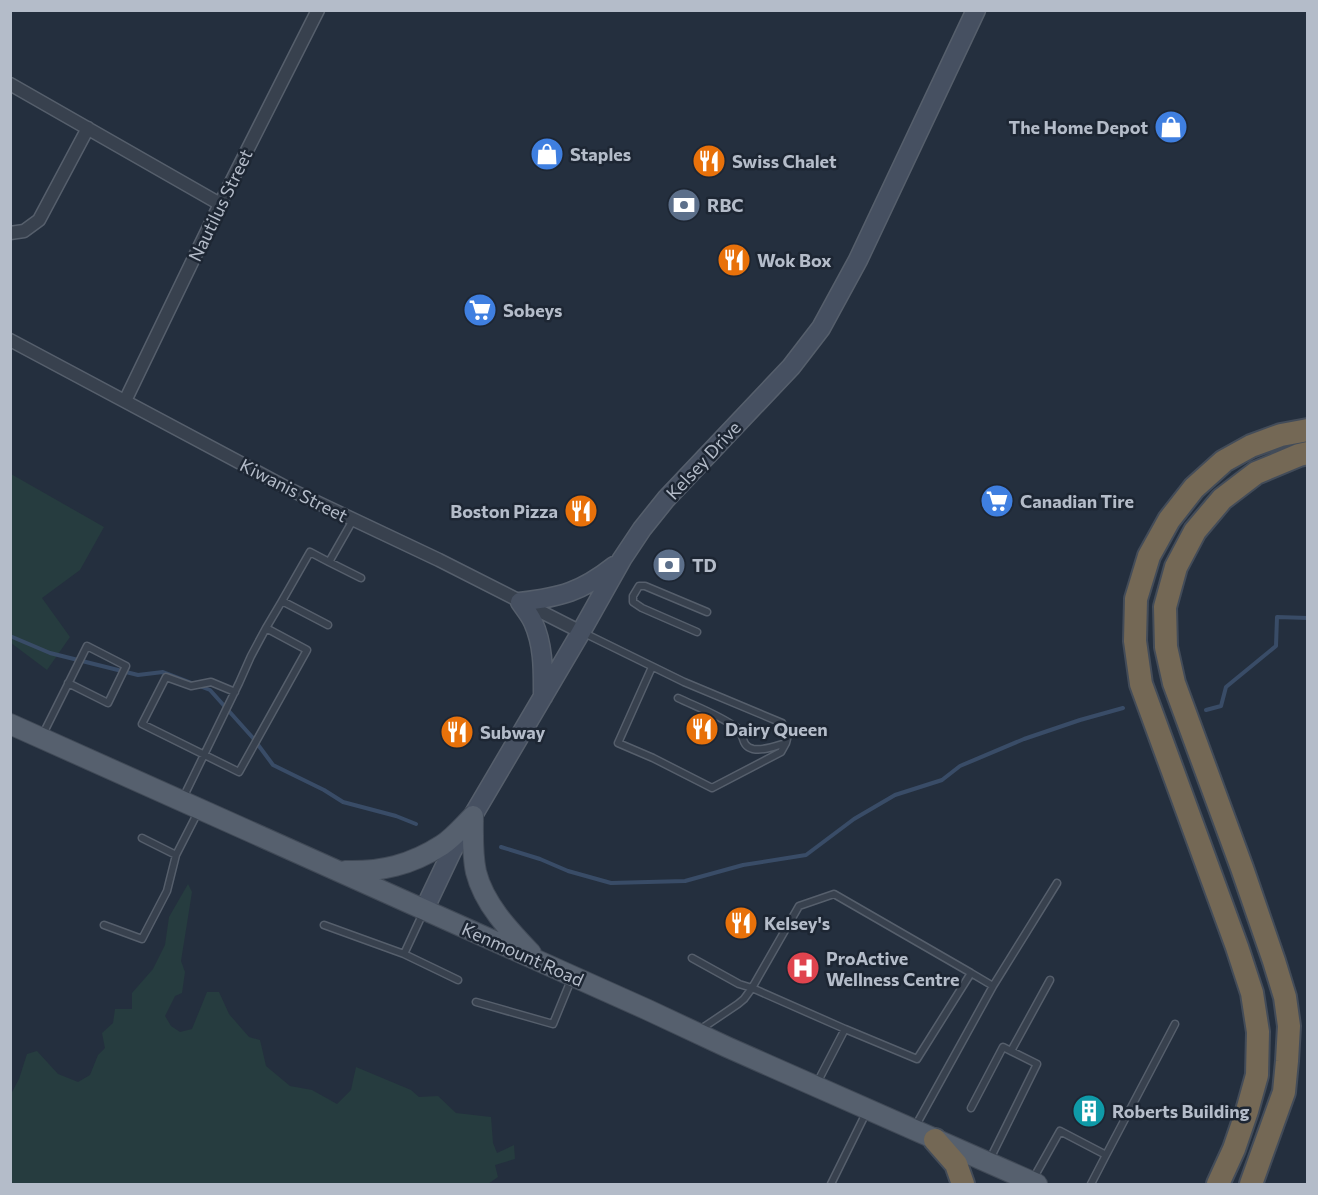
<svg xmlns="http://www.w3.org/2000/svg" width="1318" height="1195" font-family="Commissioner,sans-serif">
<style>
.green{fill:#263c3f}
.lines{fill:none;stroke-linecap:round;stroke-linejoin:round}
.stream{stroke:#394c67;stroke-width:4}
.lane-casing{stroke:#565f6c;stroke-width:9}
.street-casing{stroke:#565f6c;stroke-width:15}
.secondary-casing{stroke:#565f6c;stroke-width:21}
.primary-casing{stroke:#414a57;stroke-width:22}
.highway-casing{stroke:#434c59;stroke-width:26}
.lane{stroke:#38414e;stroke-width:6}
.street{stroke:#38414e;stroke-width:12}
.secondary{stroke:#465061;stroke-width:18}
.primary{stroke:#56606e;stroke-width:20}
.highway{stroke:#746855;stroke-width:22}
.labels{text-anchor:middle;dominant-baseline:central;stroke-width:5;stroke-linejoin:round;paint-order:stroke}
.poi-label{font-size:18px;font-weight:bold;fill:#b4bcc9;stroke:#1d2633;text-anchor:start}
.street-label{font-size:18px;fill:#b4bcc9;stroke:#1d2633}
</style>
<rect width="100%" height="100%" fill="#242f3e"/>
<path class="green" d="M 11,474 L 104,527 L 80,570 L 42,598 L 70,637 L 47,670 L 11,643 Z
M 188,884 L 192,892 L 181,961 L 185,972 L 182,993 L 175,996 L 165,1016 L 171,1026 L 180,1032 L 192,1029 L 207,992 L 219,992 L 229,1014 L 249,1037 L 260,1040 L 266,1066 L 290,1086 L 312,1090 L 337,1104 L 351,1090 L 356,1067 L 411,1090 L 419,1097 L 438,1096 L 456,1113 L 491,1117 L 493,1143 L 497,1153 L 514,1145 L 515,1159 L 495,1165 L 498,1177 L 488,1184 L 11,1184 L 11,1094 L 19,1079 L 27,1054 L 37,1051 L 58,1074 L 78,1082 L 90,1075 L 98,1055 L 105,1048 L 102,1033 L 113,1023 L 115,1009 L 132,1009 L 132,993 L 153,969 L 165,945 L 169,917 Z"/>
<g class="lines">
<path class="stream" d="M 10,636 L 50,653 L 138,675 L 163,672 L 210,690 L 253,738 L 273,765 L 324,790 L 343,802 L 396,816 L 416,824
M 1206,710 L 1221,706 L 1226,687 L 1276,646 L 1277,617 L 1308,618
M 501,847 L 540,859 L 568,871 L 611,883 L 685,881 L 743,865 L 806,855 L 854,819 L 895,795 L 942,780 L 960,766 L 1024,739 L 1080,720 L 1123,708"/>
<g class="lane-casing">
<path id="lane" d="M 329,562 L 361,578
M 328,625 L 282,601 L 310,552 L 329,562 L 353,520
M 582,632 L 684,682 L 782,723 L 788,735 L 786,743 L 781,752 L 712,788 L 653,758 L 618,743 L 652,667
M 697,632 L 642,608 L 633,602 L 633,596 L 639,586 L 645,586 L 707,612
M 235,692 L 211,682 L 191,686 L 166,677 L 142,724 L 239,772 L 307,650 L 266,628 L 282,601
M 678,698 C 697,707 719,715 737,728 C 745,734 740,746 753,749 C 764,751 776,746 786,743
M 43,734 L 87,646 L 126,666 L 108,703 L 68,683
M 183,798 L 239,683 L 251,656 L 266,628
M 142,838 L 176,855 L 198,812
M 423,913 L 404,954 L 458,980
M 104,925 L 142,939 L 167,891 L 176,855
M 324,925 L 404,954
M 692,958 L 739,984 L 752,988 L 744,999 L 738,1004 L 698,1031
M 971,973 L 993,986
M 476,1002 L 553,1024 L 571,980
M 1011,1051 L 1050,980
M 817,1083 L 845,1029 L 917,1059 L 971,973 L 834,894 L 799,906 L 752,988 L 845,1029
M 971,1108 L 1003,1047 L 1037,1064 L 989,1161
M 915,1127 L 993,986 L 1057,883
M 1106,1155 L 1175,1024
M 1033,1179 L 1060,1131 L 1106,1155 L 1091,1184
M 831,1184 L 866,1113"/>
</g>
<g class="street-casing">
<path id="street" d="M 10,84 L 220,204
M 10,233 L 24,231 L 39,220 L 88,128
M 10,340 L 291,490 L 439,560 L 581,632
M 125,401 L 220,204 L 318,10"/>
</g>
<g class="secondary-casing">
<path id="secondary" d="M 543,697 C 543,672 544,646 533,622 C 530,615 524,608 520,602 C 561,597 581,592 614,566
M 424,910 L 452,851 L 581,632 L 622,559 L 642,529 L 666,499 L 791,367 L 821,328 L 858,260 L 976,10"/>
</g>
<g class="primary-casing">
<path id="primary" d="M 10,724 L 648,1010 L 727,1047 L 1037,1184
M 473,816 C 473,835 472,854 476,872 C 484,904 509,930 531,953
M 345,871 C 381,872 411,865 442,845 C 453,838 463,826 473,816"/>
</g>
<g class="highway-casing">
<path id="highway" d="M 935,1140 L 956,1164 L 963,1184
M 1218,1184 L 1234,1149 L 1247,1111 L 1257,1075 L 1258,1032 L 1252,993 L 1237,947 L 1141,684 L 1135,641 L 1136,599 L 1149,556 L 1169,520 L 1194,488 L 1224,461 L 1251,446 L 1281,435 L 1308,430
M 1251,1184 L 1284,1092 L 1287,1061 L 1289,1026 L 1285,997 L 1274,961 L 1242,868 L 1174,683 L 1166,647 L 1165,607 L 1176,567 L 1195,531 L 1222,499 L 1256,473 L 1299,455 L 1308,453"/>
</g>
<use href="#lane" class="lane"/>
<use href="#street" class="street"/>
<use href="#secondary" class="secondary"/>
<use href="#primary" class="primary"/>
<use href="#highway" class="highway"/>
</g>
<defs>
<g id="shop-disc" transform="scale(1.725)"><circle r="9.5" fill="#3f7fe0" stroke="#1d2633"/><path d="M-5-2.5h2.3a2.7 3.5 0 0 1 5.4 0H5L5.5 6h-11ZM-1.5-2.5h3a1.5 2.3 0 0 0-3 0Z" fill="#fff"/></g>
<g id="restaurant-disc" transform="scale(1.725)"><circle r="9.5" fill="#e8710a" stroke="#1d2633"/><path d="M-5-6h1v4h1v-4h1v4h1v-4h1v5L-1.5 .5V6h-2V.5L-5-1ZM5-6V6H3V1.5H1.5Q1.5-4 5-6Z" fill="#fff"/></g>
<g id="bank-disc" transform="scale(1.725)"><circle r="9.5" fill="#5c6f8a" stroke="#1d2633"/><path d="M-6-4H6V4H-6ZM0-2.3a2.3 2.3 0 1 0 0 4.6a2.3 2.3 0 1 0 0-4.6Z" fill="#fff"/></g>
<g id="supermarket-disc" transform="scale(1.725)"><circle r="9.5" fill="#3f7fe0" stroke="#1d2633"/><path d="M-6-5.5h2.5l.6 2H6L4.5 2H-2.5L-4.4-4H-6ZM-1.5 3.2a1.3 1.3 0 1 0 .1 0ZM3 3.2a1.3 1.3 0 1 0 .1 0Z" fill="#fff"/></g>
<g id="hospital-disc" transform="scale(1.725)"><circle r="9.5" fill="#e0444e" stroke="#1d2633"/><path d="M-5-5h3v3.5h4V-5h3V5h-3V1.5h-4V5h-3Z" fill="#fff"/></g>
<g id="building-disc" transform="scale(1.725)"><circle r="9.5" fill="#0f9aa8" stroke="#1d2633"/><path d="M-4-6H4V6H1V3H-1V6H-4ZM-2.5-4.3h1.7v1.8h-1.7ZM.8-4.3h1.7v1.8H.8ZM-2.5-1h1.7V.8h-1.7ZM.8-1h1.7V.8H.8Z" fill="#fff"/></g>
</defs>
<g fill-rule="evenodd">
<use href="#shop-disc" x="1171" y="127"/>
<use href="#shop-disc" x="547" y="154"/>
<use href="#restaurant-disc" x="709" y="161"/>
<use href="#bank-disc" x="684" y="205"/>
<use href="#restaurant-disc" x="734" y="260"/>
<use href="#supermarket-disc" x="480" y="310"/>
<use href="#supermarket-disc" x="997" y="501"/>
<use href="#restaurant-disc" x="581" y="511"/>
<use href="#bank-disc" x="669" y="565"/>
<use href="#restaurant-disc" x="702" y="729"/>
<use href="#restaurant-disc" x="457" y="732"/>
<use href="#restaurant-disc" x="741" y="923"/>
<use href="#hospital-disc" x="803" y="968"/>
<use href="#building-disc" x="1089" y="1111"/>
</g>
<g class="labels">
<g class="poi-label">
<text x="1148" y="127" text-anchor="end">The Home Depot</text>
<text x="570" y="154">Staples</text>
<text x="732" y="161">Swiss Chalet</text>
<text x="707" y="205">RBC</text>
<text x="757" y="260">Wok Box</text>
<text x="503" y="310">Sobeys</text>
<text x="1020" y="501">Canadian Tire</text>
<text x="558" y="511" text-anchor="end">Boston Pizza</text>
<text x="692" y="565">TD</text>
<text x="725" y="729">Dairy Queen</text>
<text x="480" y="732">Subway</text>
<text x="764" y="923">Kelsey's</text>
<text x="826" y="958">ProActive<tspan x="826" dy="21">Wellness Centre</tspan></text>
<text x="1112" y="1111">Roberts Building</text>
</g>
<g class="street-label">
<text transform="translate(220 205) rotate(-64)">Nautilus Street</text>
<text transform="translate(703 460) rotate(-47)">Kelsey Drive</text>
<text transform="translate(294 490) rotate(27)">Kiwanis Street</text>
<text transform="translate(523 954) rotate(24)">Kenmount Road</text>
</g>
</g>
<rect width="1318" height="1195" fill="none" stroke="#b4bcc9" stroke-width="24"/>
</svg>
